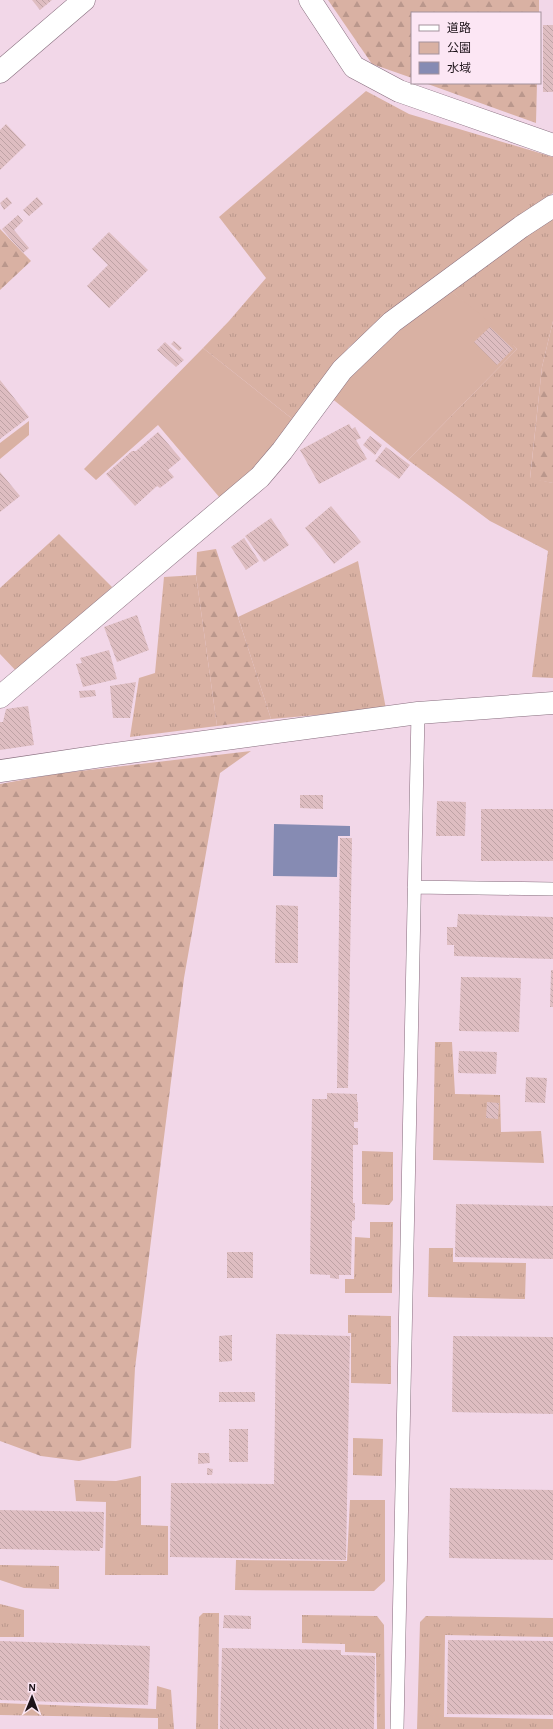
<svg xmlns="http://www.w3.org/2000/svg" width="553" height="1729" font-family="'Alegreya Sans','Noto Sans JP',sans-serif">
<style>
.grass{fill:url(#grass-tufts)}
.forest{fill:url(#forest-firs)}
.green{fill:#d9b1a3}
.water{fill:#868bb3}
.building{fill:url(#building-back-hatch)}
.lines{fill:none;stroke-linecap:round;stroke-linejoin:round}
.lane-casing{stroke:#876e7e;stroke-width:14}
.street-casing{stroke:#876e7e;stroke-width:23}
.lane{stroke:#fff;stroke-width:13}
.street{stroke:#fff;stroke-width:22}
</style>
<defs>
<pattern id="grass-tufts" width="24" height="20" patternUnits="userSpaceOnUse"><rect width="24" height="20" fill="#d9b1a3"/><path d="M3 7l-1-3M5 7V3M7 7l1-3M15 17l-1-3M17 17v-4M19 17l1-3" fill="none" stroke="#ba978c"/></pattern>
<pattern id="forest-firs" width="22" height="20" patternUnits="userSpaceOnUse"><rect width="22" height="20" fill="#d9b1a3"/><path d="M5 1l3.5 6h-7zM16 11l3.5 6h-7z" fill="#ba978c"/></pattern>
<pattern id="building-back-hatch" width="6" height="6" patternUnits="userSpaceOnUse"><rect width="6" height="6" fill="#debdc1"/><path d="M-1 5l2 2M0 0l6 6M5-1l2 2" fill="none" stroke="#bea2a5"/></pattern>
</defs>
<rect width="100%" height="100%" fill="#f2d7e8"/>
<path class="grass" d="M 366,91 L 409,114 L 553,157 L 553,193 L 349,347 L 295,421 L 203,348 L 229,321 L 266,278 L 219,217 Z
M 553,216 L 553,321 L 542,367 L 530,478 L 553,483 L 553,678 L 532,677 L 548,551 L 490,521 L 408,460 L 517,349 L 450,290 Z
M 59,534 L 112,587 L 18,673 L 0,654 L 0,588 Z
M 358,561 L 386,709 L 271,719 L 238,617 Z
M 196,575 L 217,726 L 130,737 L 139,678 L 155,673 L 164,577 Z
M 435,1042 L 452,1042 L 455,1094 L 500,1095 L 501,1132 L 541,1131 L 544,1163 L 433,1160 Z
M 362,1151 L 393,1152 L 393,1200 L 389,1205 L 362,1204 Z
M 370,1222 L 393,1222 L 392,1293 L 345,1293 L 345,1279 L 354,1279 L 355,1237 L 370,1238 Z
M 429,1248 L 453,1248 L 453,1262 L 526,1263 L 525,1299 L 428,1297 Z
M 348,1315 L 391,1316 L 391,1384 L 351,1383 L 351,1333 L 348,1333 Z
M 353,1438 L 383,1439 L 382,1476 L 353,1475 Z
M 141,1476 L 141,1525 L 168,1526 L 168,1575 L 105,1575 L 106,1502 L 76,1501 L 74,1480 L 116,1481 Z
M 350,1500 L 385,1500 L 385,1581 L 374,1591 L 235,1590 L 236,1560 L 347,1561 Z
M 0,1565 L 59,1566 L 59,1589 L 24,1588 L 0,1580 Z
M 0,1604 L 24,1610 L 24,1637 L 0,1637 Z
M 203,1613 L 219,1613 L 218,1729 L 196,1729 L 199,1617 Z
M 302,1615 L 377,1616 L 384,1625 L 385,1729 L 377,1729 L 376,1653 L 345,1652 L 345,1644 L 302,1643 Z
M 426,1616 L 553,1618 L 553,1637 L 445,1635 L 444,1717 L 553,1719 L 553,1729 L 417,1729 L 420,1622 Z
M 157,1686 L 171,1690 L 174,1729 L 158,1729 L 158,1718 L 0,1715 L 0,1703 L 156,1709 Z"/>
<path class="forest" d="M 328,0 L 539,0 L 539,13 L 412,13 L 412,78 L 372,64 Z
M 425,83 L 537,83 L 536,123 Z
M 0,229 L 31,261 L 0,290 Z
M 553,321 L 553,483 L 530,479 L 542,367 Z
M 216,549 L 271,719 L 217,726 L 196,575 L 197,552 Z
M 251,751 L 220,773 L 184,978 L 135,1368 L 131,1448 L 79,1461 L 41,1456 L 0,1441 L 0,784 L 55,774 Z"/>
<path class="green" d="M 450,290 L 492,324 L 517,349 L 408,460 L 330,397 L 363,360 Z
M 203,348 L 295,421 L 257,467 L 220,498 L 158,425 L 96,480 L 84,469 Z
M 29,421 L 29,435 L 0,459 L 0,443 Z"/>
<path class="water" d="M 274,824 L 350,826 L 350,836 L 338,836 L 337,877 L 273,876 Z"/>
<path class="building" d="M 32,0 L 52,0 L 40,10 Z
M 543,25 L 553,25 L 553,92 L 543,92 Z
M 6,124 L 26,145 L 0,170 L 0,130 Z
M 7,197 L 12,203 L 4,210 L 0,203 Z
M 37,197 L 43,204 L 29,216 L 23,210 Z
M 18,215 L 23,221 L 14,230 L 29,248 L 23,253 L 2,229 Z
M 109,232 L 148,270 L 109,308 L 87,286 L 108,265 L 92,249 Z
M 490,327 L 513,349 L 497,365 L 474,342 Z
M 174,341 L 182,348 L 179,351 L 171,344 Z
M 165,342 L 184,360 L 176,367 L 157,350 Z
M 0,380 L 29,417 L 0,439 Z
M 349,424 L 352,429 L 355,427 L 361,438 L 356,440 L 367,459 L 319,484 L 300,450 Z
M 158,432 L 181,459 L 168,470 L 174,477 L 160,488 L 157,486 L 135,506 L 106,474 L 132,451 L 136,451 Z
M 370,436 L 382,445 L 375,455 L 363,445 Z
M 386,447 L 410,465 L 399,479 L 375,461 Z
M 0,472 L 20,496 L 0,512 Z
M 331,506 L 361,542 L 334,564 L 305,528 Z
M 271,518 L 289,545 L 264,562 L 245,536 Z
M 244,538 L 259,561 L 246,570 L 231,547 Z
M 137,615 L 149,650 L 117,662 L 104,627 Z
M 109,650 L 117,679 L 83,687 L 76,664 L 82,663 L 80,658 Z
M 136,682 L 130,718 L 113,718 L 110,686 Z
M 95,690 L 96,696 L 80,698 L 79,691 Z
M 28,706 L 34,745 L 0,750 L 0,722 L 3,722 L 6,709 Z
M 300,795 L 323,795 L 323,809 L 300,808 Z
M 437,801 L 466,802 L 465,836 L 436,836 Z
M 481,809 L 553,809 L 553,861 L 481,861 Z
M 340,838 L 352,838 L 348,1088 L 337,1088 Z
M 276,905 L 298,906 L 298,963 L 275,963 Z
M 458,914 L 553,917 L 553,959 L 454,956 L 454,945 L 447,945 L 447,927 L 457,927 Z
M 551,970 L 553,970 L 553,1007 L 550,1007 Z
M 461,977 L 521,978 L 519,1032 L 459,1031 Z
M 459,1051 L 497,1052 L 496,1074 L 458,1073 Z
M 526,1077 L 547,1078 L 545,1103 L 525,1102 Z
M 327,1093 L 357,1094 L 357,1102 L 358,1102 L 358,1122 L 354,1122 L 354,1128 L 358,1128 L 358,1145 L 353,1145 L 353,1203 L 355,1203 L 355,1220 L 352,1221 L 351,1275 L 339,1275 L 339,1279 L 330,1278 L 330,1275 L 310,1274 L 312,1099 L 327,1099 Z
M 487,1102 L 499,1103 L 498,1119 L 486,1118 Z
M 456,1204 L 553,1206 L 553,1259 L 455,1257 Z
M 227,1252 L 253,1252 L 253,1278 L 227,1278 Z
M 276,1334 L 350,1336 L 346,1560 L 170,1557 L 171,1483 L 274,1484 Z
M 232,1335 L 232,1361 L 219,1362 L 219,1336 Z
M 453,1336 L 553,1337 L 553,1414 L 452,1412 Z
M 219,1392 L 255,1392 L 255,1402 L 219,1402 Z
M 229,1429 L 248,1429 L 248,1462 L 229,1462 Z
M 198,1453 L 209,1453 L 210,1463 L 198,1464 Z
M 207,1468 L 213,1469 L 212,1475 L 207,1475 Z
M 450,1488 L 553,1490 L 553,1560 L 449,1558 Z
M 0,1510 L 104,1512 L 103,1548 L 100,1548 L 100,1551 L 0,1549 Z
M 224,1615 L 251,1616 L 251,1629 L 223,1628 Z
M 448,1640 L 553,1641 L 553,1715 L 447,1714 Z
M 0,1641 L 150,1646 L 148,1705 L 0,1700 Z
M 222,1648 L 341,1650 L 341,1655 L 375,1656 L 374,1729 L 220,1729 Z"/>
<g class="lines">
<g class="lane-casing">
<path id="lane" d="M 414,887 L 553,889
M 397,1729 L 418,713"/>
</g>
<g class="street-casing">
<path id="street" d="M 310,0 L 354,67 L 399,91 L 553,145
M 0,72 L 84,0
M 0,697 L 260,477 L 282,451 L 342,370 L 392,322 L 521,227 L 553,206
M 0,771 L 108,755 L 418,713 L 553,703"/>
</g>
<use href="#lane" class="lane"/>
<use href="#street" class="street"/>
</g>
<rect x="411" y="12" width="130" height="72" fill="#fce6f4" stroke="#a3929c"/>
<rect x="419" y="25" width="20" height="6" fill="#ffffff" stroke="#a3929c"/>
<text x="447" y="32" font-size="12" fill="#1d1319">道路</text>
<rect x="419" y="42" width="20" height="12" fill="#d9b1a3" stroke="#a3929c"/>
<text x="447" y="52" font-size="12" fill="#1d1319">公園</text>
<rect x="419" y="62" width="20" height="12" fill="#868bb3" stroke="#a3929c"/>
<text x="447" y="72" font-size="12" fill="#1d1319">水域</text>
<g transform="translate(32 1697) rotate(1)" stroke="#fce6f4" stroke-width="3" paint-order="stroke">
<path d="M0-3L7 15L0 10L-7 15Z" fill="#1d1319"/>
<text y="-6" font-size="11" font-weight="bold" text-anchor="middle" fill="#1d1319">N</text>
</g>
</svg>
